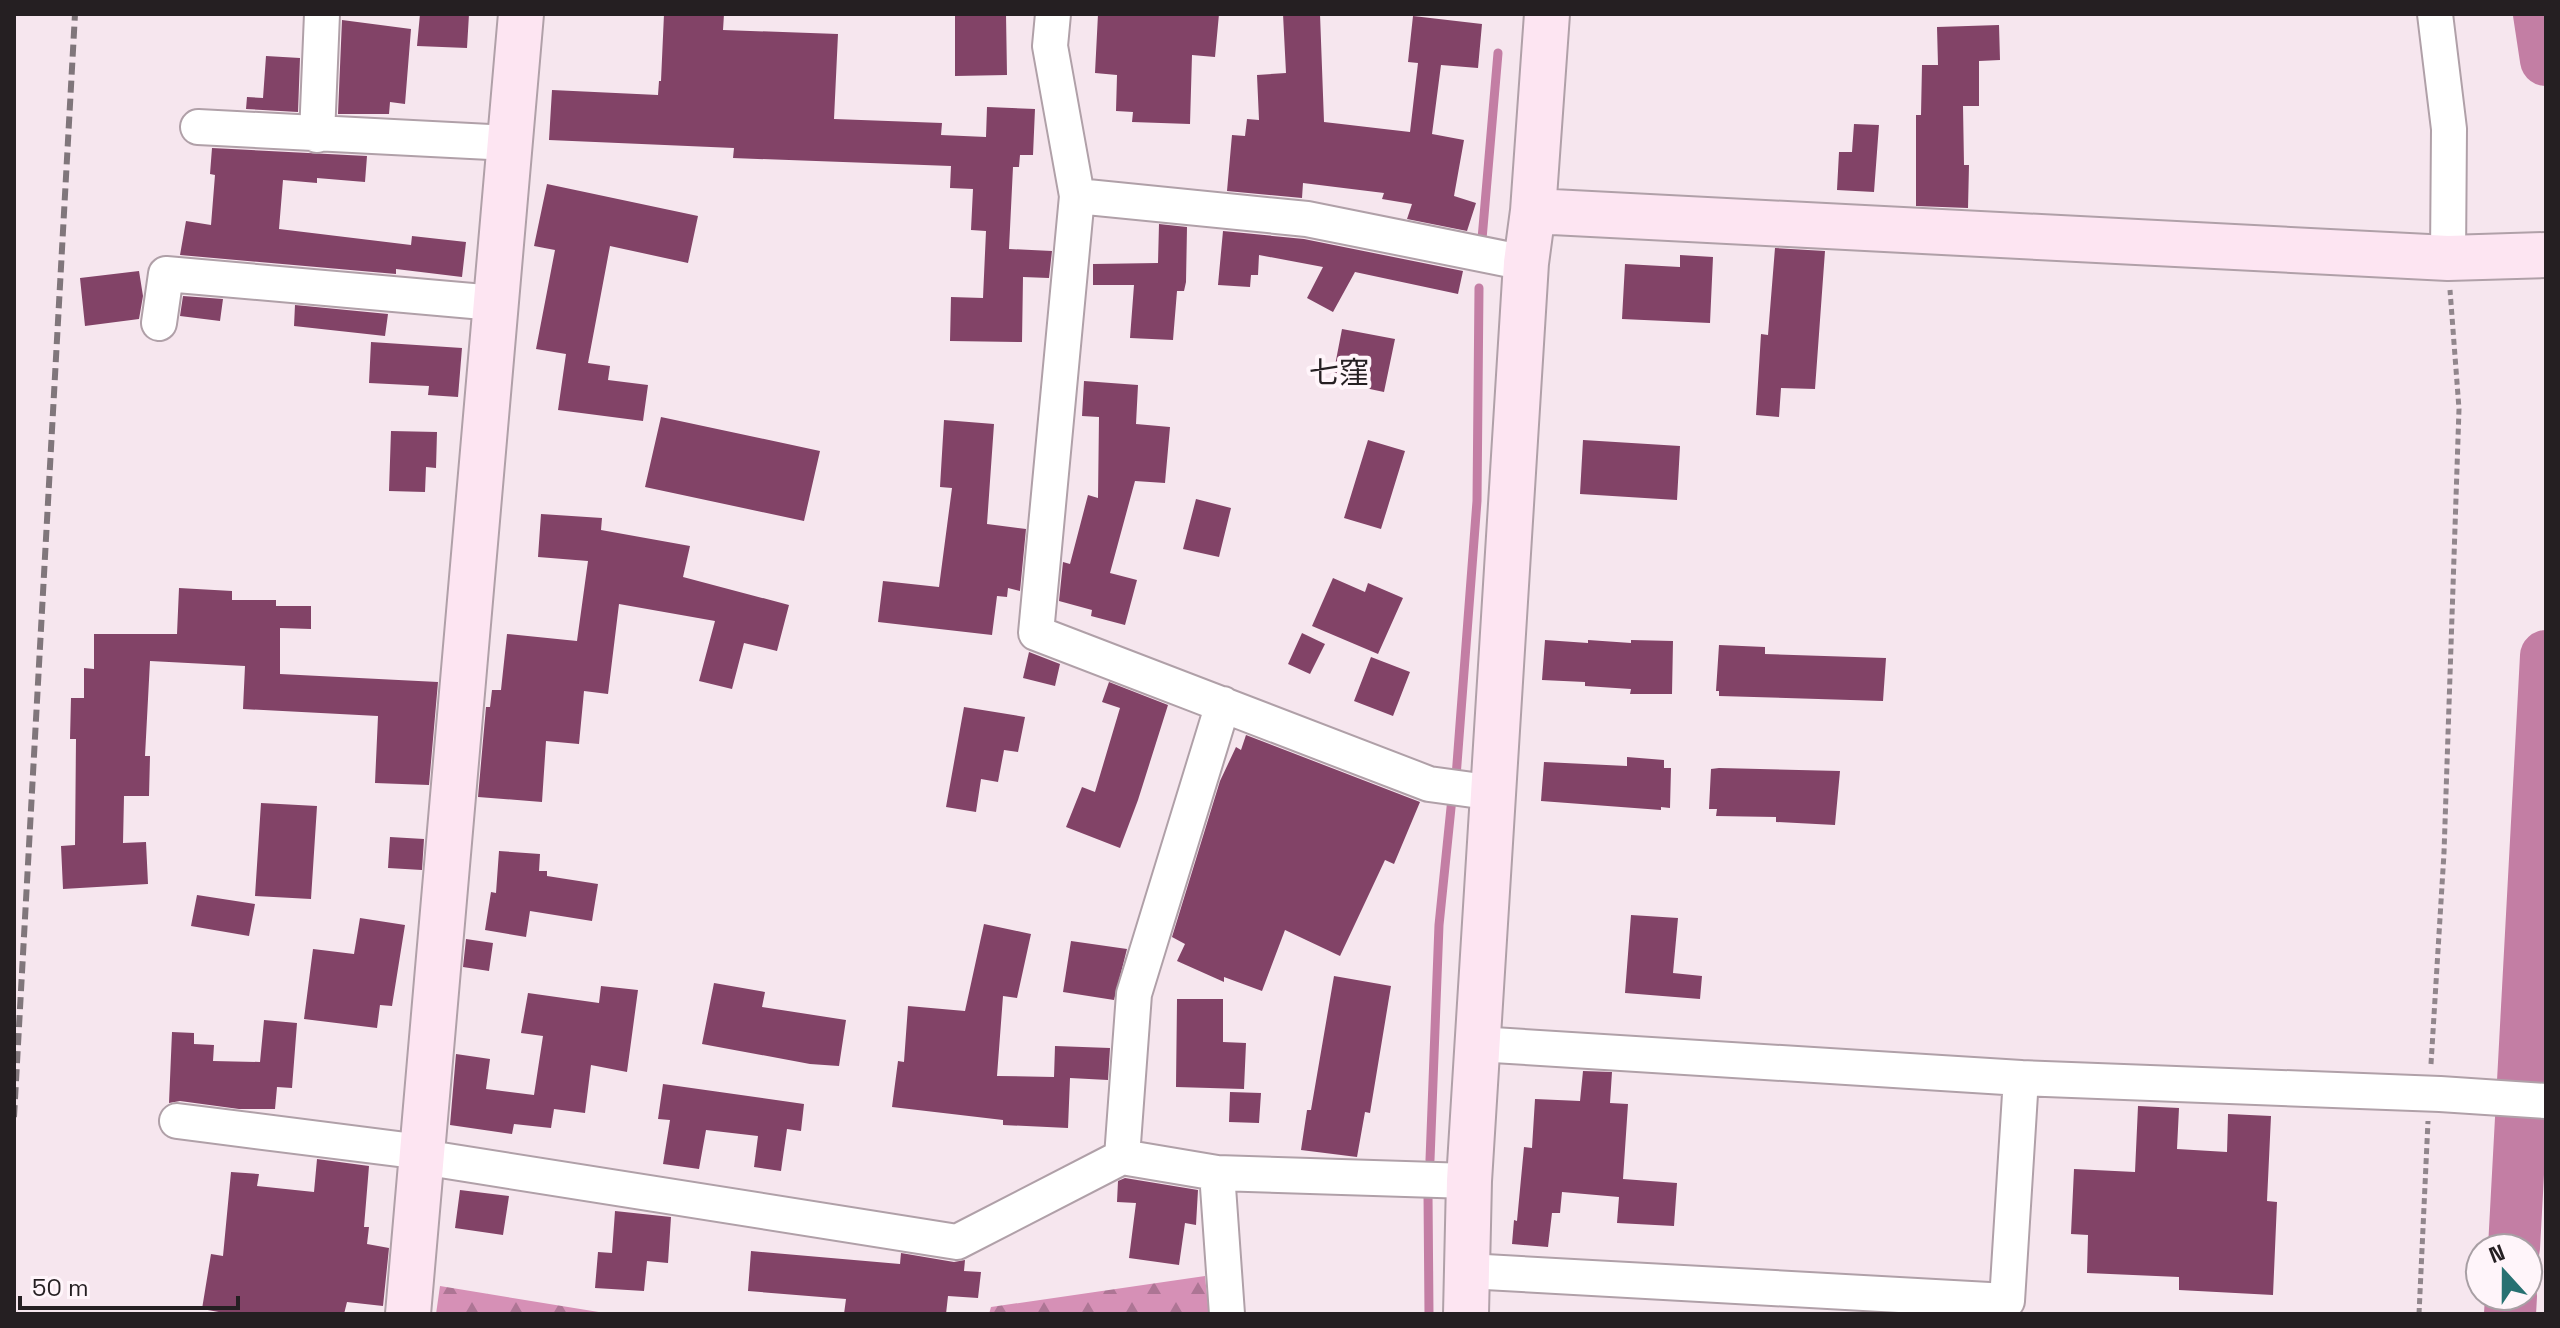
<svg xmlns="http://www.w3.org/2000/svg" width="2560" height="1328" font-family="'Space Grotesk','Noto Sans JP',sans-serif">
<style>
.forest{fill:url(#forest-firs)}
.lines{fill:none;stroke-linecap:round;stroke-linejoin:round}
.stream{stroke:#c37ea4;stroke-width:9}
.river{stroke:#c37ea4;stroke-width:52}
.building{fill:#824367}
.street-casing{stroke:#b0a0a8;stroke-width:38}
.secondary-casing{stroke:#b0a0a8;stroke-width:48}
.path{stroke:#91868c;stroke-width:5;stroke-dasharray:6 4;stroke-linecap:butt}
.street{stroke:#fff;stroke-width:34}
.secondary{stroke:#fde5f2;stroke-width:44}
.rail{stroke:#80767b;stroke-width:6;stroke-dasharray:12 6;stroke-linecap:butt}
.labels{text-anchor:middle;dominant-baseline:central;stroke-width:8;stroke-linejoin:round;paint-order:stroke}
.quarter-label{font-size:30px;fill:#251f22;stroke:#fff5fa}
</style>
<defs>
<pattern id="forest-firs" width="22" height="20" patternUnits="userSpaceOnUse" patternTransform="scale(2)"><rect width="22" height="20" fill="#d690b6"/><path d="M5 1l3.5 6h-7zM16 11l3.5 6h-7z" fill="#ad7594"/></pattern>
</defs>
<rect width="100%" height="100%" fill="#f6e6ee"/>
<path class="forest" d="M 1205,1276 L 1209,1314 L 989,1314 L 991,1307 Z
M 440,1286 L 611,1314 L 436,1314 Z"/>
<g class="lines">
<path class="stream" d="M 1482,239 L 1498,53
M 1456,777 L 1477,501 L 1479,288
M 1430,1160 L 1439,925 L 1452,798
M 1428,1194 L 1429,1314"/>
<path class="river" d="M 2539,14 L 2546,60
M 2514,1248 L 2546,656
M 2510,1314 L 2511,1296"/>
</g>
<path class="building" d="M 420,14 L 469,14 L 467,48 L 417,46 Z
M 664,14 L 724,14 L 723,30 L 838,34 L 834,119 L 942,123 L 941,135 L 986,137 L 987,107 L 1035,109 L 1033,155 L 1020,155 L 1019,167 L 1013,167 L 1009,249 L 1052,251 L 1049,278 L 1023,277 L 1022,342 L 950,341 L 951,297 L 983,298 L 986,231 L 971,230 L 973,189 L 950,188 L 951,166 L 733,158 L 734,148 L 549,140 L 552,90 L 658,95 L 659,81 L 661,81 Z
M 955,14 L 1006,14 L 1007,75 L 955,76 Z
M 1098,14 L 1219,14 L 1215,57 L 1192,55 L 1190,124 L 1132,122 L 1133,112 L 1116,111 L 1117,75 L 1095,73 Z
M 1283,14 L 1320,14 L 1324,122 L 1410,132 L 1418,63 L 1408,62 L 1413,16 L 1482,24 L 1478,68 L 1441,65 L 1432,134 L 1464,140 L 1454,196 L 1476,203 L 1467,231 L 1407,219 L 1412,204 L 1382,199 L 1384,193 L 1303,183 L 1302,198 L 1227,191 L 1232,135 L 1245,136 L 1247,119 L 1259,120 L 1257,75 L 1286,73 Z
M 342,20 L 411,29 L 405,104 L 390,102 L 389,114 L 338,114 Z
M 1999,25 L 2000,60 L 1979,61 L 1979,106 L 1963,106 L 1964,165 L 1969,165 L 1968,208 L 1916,206 L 1916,115 L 1921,115 L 1922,65 L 1938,65 L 1937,27 Z
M 266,56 L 300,58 L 298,112 L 246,109 L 247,97 L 263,98 Z
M 1854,124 L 1879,125 L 1874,192 L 1837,190 L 1839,152 L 1852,152 Z
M 212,148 L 367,156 L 365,182 L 317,178 L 317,183 L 283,180 L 279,229 L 411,245 L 412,236 L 466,242 L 462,277 L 396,269 L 396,274 L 180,255 L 186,221 L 211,225 L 215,175 L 210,174 Z
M 547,184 L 698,216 L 688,263 L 610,246 L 588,363 L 610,366 L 608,380 L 648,385 L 643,421 L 558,410 L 566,354 L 536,349 L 555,250 L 534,246 Z
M 1159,224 L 1187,227 L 1186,282 L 1184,291 L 1177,291 L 1173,340 L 1130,338 L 1134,285 L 1093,285 L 1093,264 L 1158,263 Z
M 1223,231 L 1304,239 L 1463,271 L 1458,294 L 1355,272 L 1333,312 L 1307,298 L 1323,267 L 1259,255 L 1258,275 L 1251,275 L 1250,287 L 1218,285 Z
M 1775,248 L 1825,251 L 1815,389 L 1781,388 L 1779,417 L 1756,415 L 1761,334 L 1768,335 Z
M 1680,255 L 1713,257 L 1710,323 L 1622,319 L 1625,264 L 1680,267 Z
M 139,271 L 143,296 L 139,319 L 85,326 L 80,278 Z
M 183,296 L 223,299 L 220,321 L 180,316 Z
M 295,305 L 388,314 L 385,336 L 294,326 Z
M 1342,329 L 1395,339 L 1384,392 L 1332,381 Z
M 371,342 L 462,348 L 458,397 L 428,395 L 429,386 L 369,383 Z
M 1084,381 L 1138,385 L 1136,424 L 1170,427 L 1165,483 L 1135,481 L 1110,573 L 1137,580 L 1125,625 L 1091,616 L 1092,610 L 1059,601 L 1063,562 L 1070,564 L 1088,495 L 1098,498 L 1099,417 L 1082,416 Z
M 661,417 L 820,451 L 804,521 L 645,487 Z
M 944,420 L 994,424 L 987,524 L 1026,529 L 1020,591 L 1008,588 L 1007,597 L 997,596 L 992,635 L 878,622 L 883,581 L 939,587 L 952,488 L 940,487 Z
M 391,431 L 437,432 L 436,468 L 426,467 L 425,492 L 389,491 Z
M 1368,440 L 1405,451 L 1381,529 L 1344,518 Z
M 1583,440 L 1680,446 L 1677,500 L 1580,494 Z
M 1196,499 L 1231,508 L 1219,557 L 1183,549 Z
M 541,514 L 602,518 L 601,530 L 690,546 L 683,577 L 789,605 L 777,651 L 744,643 L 732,689 L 699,681 L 715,621 L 619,604 L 608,694 L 584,691 L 579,744 L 546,741 L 542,802 L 478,797 L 486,707 L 490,707 L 492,690 L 501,690 L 507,634 L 577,641 L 588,561 L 538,557 Z
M 1333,578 L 1365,592 L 1368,583 L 1403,598 L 1378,654 L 1312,626 Z
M 179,588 L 232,591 L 232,600 L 276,600 L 276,606 L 311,606 L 311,629 L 280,628 L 280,674 L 438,682 L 429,785 L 375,783 L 378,716 L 243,709 L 245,666 L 150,661 L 145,756 L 150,756 L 149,796 L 124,796 L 123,843 L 146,842 L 148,884 L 63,889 L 61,846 L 75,845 L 76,739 L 70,739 L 71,698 L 84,698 L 84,668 L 94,669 L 94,634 L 177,634 Z
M 1302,633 L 1325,644 L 1310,674 L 1288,664 Z
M 1545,640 L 1588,643 L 1588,640 L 1631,643 L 1631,640 L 1673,641 L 1672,694 L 1630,694 L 1631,689 L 1585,686 L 1585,682 L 1542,680 Z
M 1719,645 L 1765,647 L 1765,654 L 1886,658 L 1883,701 L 1719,696 L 1719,691 L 1716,691 Z
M 1029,652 L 1060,664 L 1055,686 L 1023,678 Z
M 1371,657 L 1410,672 L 1393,716 L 1354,701 Z
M 1109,682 L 1168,705 L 1138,800 L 1120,848 L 1066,827 L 1082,787 L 1095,792 L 1120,708 L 1102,702 Z
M 964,707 L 1025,717 L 1018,752 L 1004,750 L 998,782 L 981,779 L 976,812 L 946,807 Z
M 1246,735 L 1420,802 L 1394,864 L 1385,860 L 1340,956 L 1285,930 L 1262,991 L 1224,977 L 1224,982 L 1177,961 L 1185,944 L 1172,937 L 1220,781 L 1236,747 L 1241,750 Z
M 1627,757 L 1664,760 L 1664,768 L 1671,768 L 1670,808 L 1661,807 L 1661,810 L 1541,801 L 1544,762 L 1627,766 Z
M 1719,768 L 1840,771 L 1835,825 L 1776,822 L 1776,817 L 1716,816 L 1717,809 L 1709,809 L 1711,769 Z
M 261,803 L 317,806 L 311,899 L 255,896 Z
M 390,837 L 424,839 L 422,870 L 388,868 Z
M 499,851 L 540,854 L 539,871 L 547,871 L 547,876 L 598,884 L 592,921 L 530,911 L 526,937 L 485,930 L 491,892 L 496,893 Z
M 197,895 L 255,904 L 249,936 L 191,926 Z
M 1631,915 L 1678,918 L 1673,973 L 1702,976 L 1700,999 L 1625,993 Z
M 360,918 L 405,925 L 392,1006 L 380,1005 L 377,1028 L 304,1019 L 313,949 L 354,954 Z
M 984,924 L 1031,934 L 1017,998 L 1003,996 L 997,1076 L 1054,1077 L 1055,1046 L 1110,1048 L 1108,1080 L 1070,1078 L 1068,1128 L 1003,1125 L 1003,1120 L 892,1107 L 898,1061 L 904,1062 L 908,1006 L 965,1011 Z
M 466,939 L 493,943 L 489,971 L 463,967 Z
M 1071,941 L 1127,949 L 1114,1000 L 1063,992 Z
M 1334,976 L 1391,986 L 1370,1113 L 1365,1112 L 1357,1157 L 1301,1150 L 1307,1110 L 1311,1110 Z
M 714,983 L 765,992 L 762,1007 L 846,1020 L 839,1066 L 810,1064 L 702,1044 Z
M 601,986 L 638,990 L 627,1072 L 591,1065 L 585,1113 L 554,1109 L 551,1128 L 514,1124 L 512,1134 L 450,1125 L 456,1054 L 490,1059 L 486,1089 L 534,1095 L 543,1036 L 521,1033 L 528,993 L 599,1003 Z
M 1177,999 L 1223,999 L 1223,1042 L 1246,1043 L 1244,1089 L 1176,1087 Z
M 264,1020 L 297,1023 L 292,1088 L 277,1087 L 275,1109 L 239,1109 L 180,1101 L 169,1103 L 172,1032 L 194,1033 L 194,1044 L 214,1045 L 213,1061 L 260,1062 Z
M 1583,1071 L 1612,1072 L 1610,1103 L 1628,1104 L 1623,1179 L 1677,1183 L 1674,1226 L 1617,1223 L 1619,1197 L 1562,1192 L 1560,1213 L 1552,1213 L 1548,1247 L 1512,1244 L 1514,1220 L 1517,1221 L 1524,1147 L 1532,1148 L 1535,1099 L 1580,1101 Z
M 663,1084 L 804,1104 L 801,1131 L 787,1129 L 781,1171 L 754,1167 L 758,1136 L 706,1130 L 699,1169 L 663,1164 L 670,1120 L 658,1119 Z
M 1230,1092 L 1261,1093 L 1259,1123 L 1229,1122 Z
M 2138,1106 L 2179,1108 L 2177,1149 L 2227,1152 L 2228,1114 L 2271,1116 L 2267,1201 L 2277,1202 L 2273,1295 L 2179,1290 L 2179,1277 L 2087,1273 L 2088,1235 L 2071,1234 L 2074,1169 L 2135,1172 Z
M 317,1159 L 369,1166 L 364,1227 L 369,1227 L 367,1244 L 389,1248 L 383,1306 L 347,1302 L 344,1314 L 230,1314 L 202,1309 L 211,1254 L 223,1256 L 231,1172 L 259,1174 L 257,1186 L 314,1192 Z
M 1125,1178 L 1198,1190 L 1196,1225 L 1185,1223 L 1179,1265 L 1129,1258 L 1136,1203 L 1117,1202 L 1118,1181 Z
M 460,1190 L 509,1196 L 503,1235 L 455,1228 Z
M 615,1211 L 671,1217 L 668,1263 L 647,1261 L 644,1291 L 595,1288 L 598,1252 L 612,1253 Z
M 751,1251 L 900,1264 L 901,1253 L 954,1262 L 965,1260 L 964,1271 L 981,1272 L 978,1298 L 948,1296 L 946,1314 L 844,1314 L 846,1299 L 748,1291 Z"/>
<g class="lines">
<g class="street-casing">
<path id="street" d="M 1053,14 L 1050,46 L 1077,196 L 1036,633 L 1429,784 L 1495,793
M 2435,14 L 2449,129 L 2448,258
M 198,127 L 510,143
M 317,135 L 322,14
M 1077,196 L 1307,219 L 1526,263
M 159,323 L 166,274 L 495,303
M 1477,1044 L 2021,1078 L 2440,1094 L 2546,1101
M 177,1121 L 406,1150 L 422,1157 L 957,1242 L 1122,1157 L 1217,1173 L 1469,1181
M 1122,1157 L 1134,994 L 1223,704
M 1217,1173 L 1227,1314
M 1467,1271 L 2007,1301 L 2021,1078"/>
</g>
<g class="secondary-casing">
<path id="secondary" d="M 1533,211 L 2448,258 L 2546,255
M 408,1314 L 521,14
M 1466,1314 L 1469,1181 L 1526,263 L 1533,211 L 1547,14"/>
</g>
<path class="path" d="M 2431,1064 L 2444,853 L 2459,409 L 2450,290
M 2419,1314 L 2428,1121"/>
<use href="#street" class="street"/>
<use href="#secondary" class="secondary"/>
<path class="rail" d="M 14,1117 L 75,14"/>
</g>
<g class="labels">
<g class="quarter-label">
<text x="1339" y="372">七窪</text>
</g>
</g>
<rect width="2560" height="1328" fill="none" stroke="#251f22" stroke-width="32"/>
<g transform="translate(2504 1272) rotate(339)"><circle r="38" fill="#fff5fa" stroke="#a89fa4" stroke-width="2"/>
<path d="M0-6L14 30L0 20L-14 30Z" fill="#277172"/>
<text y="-12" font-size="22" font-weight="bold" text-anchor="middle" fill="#251f22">N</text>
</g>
<path d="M20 1296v12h218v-12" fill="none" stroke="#251f22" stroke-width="4"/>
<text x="32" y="1296" font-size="24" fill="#251f22" stroke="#fff5fa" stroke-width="6" paint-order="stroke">50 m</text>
</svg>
